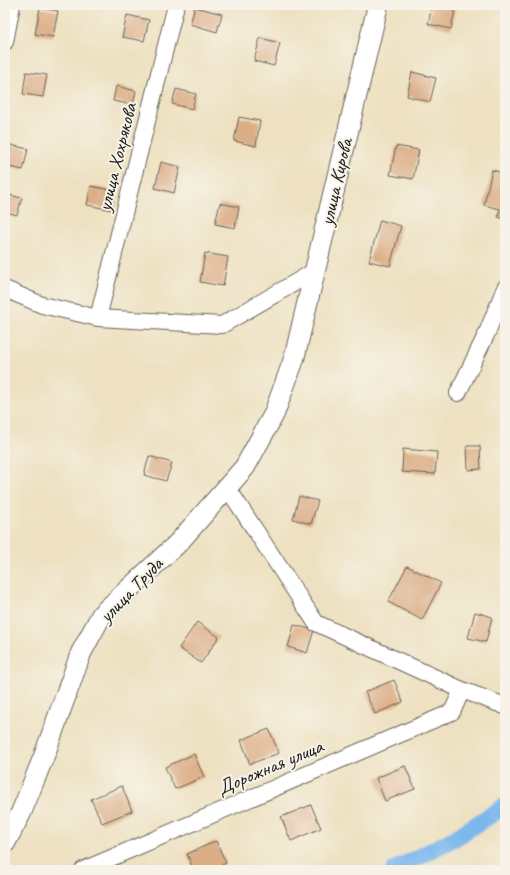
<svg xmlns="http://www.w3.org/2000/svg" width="510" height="875" font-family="Caveat,sans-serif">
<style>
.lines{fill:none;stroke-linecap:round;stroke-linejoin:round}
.canal{stroke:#7ab7ed;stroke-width:17}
.building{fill:#dcae86}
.minor-casing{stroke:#666156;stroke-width:18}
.tertiary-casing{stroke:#666156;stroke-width:22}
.minor{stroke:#fff;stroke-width:16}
.tertiary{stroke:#fff;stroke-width:20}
.labels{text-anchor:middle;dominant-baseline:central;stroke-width:4;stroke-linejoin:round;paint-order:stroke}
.street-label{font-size:20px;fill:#1c1c1c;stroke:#f7f3e8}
</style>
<rect width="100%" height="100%" fill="#f7f3e8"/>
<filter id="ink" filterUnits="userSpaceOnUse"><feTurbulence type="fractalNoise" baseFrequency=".025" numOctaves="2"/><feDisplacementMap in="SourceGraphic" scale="8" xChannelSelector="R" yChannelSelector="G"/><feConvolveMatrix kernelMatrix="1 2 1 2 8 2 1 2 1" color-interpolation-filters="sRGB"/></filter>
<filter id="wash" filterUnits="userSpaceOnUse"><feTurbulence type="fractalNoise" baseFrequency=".012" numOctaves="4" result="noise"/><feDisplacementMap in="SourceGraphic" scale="16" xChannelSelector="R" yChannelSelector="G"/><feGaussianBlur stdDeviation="0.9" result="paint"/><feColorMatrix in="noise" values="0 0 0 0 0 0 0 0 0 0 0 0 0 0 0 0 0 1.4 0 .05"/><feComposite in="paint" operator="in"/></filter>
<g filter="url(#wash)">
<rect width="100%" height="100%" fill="#eee1c1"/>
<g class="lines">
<path class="canal" d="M 394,870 L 455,838 L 505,806"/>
</g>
<g id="blocks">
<path class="building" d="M 432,5 L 456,5 L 451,29 L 428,24 Z
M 195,7 L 222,14 L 217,32 L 190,24 Z
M 40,8 L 58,11 L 53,37 L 35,34 Z
M 127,15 L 149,20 L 144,41 L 122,37 Z
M 260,38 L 280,43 L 274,66 L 254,61 Z
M 26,72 L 47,75 L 43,97 L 23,94 Z
M 412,72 L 436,78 L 430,102 L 407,96 Z
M 116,86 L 136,91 L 133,105 L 113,101 Z
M 176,89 L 196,94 L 192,109 L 172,104 Z
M 239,117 L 260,121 L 256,146 L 234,141 Z
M 7,144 L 28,149 L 23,170 L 5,166 L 5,153 Z
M 396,146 L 419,150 L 413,179 L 390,175 Z
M 161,162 L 180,167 L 174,193 L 155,188 Z
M 492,170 L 505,173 L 505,219 L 498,217 L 500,209 L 484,205 Z
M 91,186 L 115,191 L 112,210 L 87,205 Z
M 5,194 L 22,198 L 17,215 L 5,212 Z
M 220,203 L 239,207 L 235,228 L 215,224 Z
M 380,220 L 401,226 L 390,266 L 369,261 Z
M 205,253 L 228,257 L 223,286 L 200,282 Z
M 467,446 L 480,446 L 481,469 L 468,470 Z
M 403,449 L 437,452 L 435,474 L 402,472 Z
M 149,456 L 172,463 L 166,481 L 144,475 Z
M 299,496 L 318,501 L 311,524 L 293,519 Z
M 407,566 L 441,583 L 422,620 L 388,602 Z
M 475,612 L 492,617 L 486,642 L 468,638 Z
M 197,622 L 219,637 L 201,663 L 179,648 Z
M 294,625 L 314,630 L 307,653 L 288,647 Z
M 394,680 L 403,702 L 375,714 L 365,692 Z
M 269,729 L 279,753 L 250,764 L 241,740 Z
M 194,754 L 204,777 L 175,789 L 165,767 Z
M 405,766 L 415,789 L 385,801 L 376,778 Z
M 122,786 L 132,811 L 102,823 L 91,799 Z
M 311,805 L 321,828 L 291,841 L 281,817 Z
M 216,841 L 226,863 L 212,870 L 194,870 L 187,854 Z"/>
</g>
</g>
<g filter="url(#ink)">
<use href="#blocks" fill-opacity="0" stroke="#666156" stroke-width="1"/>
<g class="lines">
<g class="minor-casing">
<path id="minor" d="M 5,42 L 12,5
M 5,289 L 42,305 L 98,318 L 222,325 L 315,271
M 98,318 L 176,5
M 458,393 L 486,335 L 505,288
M 227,487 L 316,623 L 462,690 L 505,706
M 83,870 L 452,712 L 462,690"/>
</g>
<g class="tertiary-casing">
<path id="tertiary" d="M 5,843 L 21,813 L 44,756 L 81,653 L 102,614 L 178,543 L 245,467 L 274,414 L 294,359 L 378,5"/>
</g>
<use href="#minor" class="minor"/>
<use href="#tertiary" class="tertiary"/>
</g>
</g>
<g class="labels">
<g class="street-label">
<text transform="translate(117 157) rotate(-76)">улица Хохрякова</text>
<text transform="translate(336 182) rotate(-77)">улица Кирова</text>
<text transform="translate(131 590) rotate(-46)">улица Труда</text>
<text transform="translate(270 767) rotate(-23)">Дорожная улица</text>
</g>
</g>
<rect width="510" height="875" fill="none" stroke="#f7f3e8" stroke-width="20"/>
</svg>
